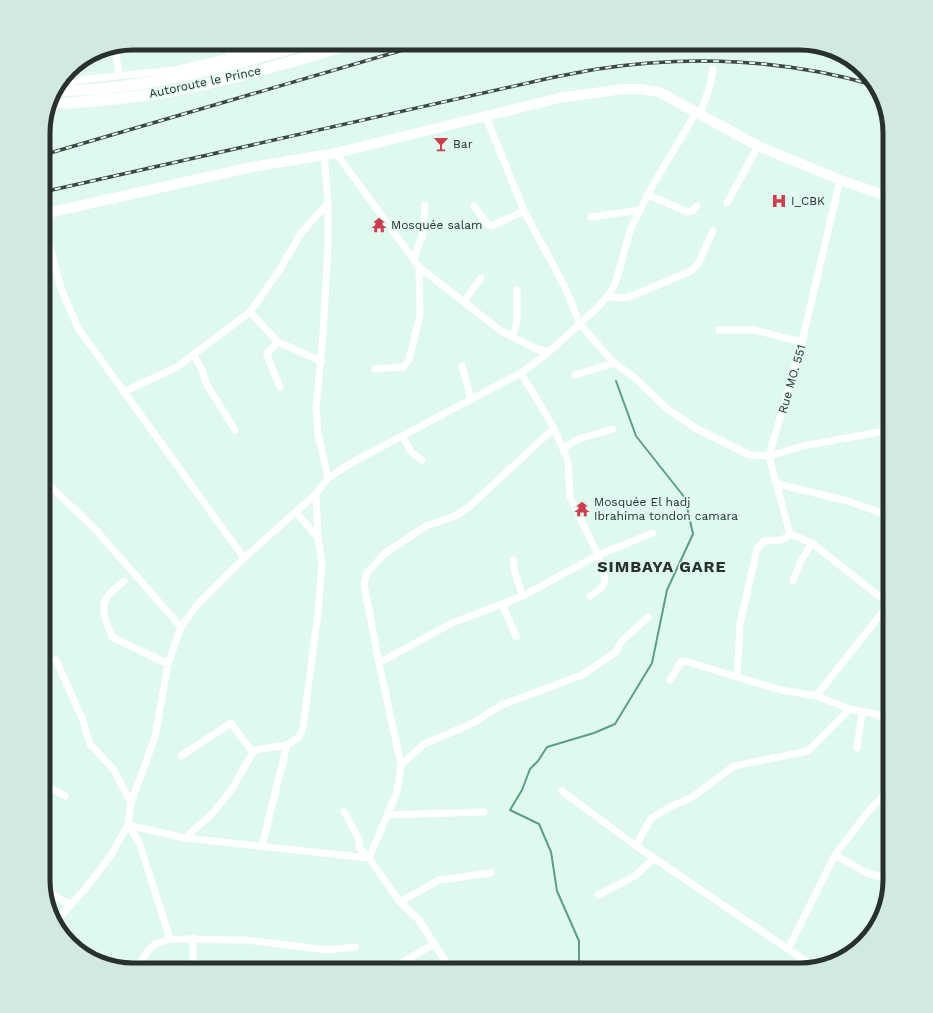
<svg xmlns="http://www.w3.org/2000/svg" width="933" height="1013" font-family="'Work Sans',sans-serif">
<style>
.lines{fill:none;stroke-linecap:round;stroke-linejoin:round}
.stream{stroke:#5c9e86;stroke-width:2}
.street{stroke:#fff;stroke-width:7}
.secondary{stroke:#fff;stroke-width:10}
.primary{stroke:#fff;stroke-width:11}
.rail-casing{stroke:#3d4843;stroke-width:3.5}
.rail{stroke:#e0f9ee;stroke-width:2;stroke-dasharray:6;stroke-linecap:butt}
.labels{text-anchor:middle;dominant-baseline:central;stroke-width:3;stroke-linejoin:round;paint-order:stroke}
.street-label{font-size:12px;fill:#28312d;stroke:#e0f9ee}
.poi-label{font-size:12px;fill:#28312d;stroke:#e0f9ee;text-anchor:start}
.district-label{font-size:16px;font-weight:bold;letter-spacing:1px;fill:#28312d;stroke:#e0f9ee}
.rim{fill:none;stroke:#28312d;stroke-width:5}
</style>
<rect width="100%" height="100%" fill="#e0f9ee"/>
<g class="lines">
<path class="stream" d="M 582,970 L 579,959 L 579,941 L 557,891 L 551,852 L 539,824 L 510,810 L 522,790 L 530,769 L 538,761 L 547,747 L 594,733 L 615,724 L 652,663 L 667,590 L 693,534 L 685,498 L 636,436 L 616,381"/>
<path class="street" d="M 224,43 L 231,57
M 115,47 L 119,76
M 61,82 L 174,70 L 231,57 L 276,43
M 699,114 C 706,100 711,84 713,69
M 486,117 L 524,211 L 565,287 L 580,324 L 614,363 L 635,378 L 666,408 L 697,429 L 750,455 L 769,456 L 790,534 L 812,543 L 890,605
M 336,153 L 419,267 L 501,331 L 537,349 L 549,352
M 324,155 L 328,203 L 328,246 L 323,334 L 316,408 L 318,433 L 328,478
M 840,180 L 802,342 L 769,456 L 803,446 L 890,430
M 648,195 L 688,212 L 693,210 L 697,206
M 727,203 L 758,146
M 474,206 L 488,225 L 491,226 L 524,211
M 591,217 L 640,210
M 43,218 L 60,286 L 78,328 L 244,558
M 414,259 L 423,233 L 425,205
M 608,296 L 619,298 L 629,297 L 691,271 L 698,264 L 713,231
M 464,301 L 481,278
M 250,312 L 278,342 L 321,361
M 719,330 L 754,330 L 802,342
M 513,337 L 517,321 L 517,290
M 278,342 L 267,353 L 267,355 L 280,387
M 193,354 L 202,370 L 206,383 L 235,430
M 462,366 L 471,400
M 375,369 L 403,367 L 409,360 L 420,315 L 419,267
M 575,375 L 614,363
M 43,388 L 45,387
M 123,392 L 177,367 L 250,312 L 279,271 L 301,233 L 328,203
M 554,428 L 568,461 L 570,497 L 598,555 L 605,578 C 605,587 597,592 590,596
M 402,436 L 412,453 L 422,460
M 563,448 L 579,439 L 613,429
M 43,479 L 96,530 L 181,627
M 777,484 L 848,501 L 890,516
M 296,512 L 318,538
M 790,534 L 782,540 L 764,541 L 757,549 L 740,624 L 737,677 L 781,690 L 816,696 L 889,604
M 513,560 L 515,573 L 523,596
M 124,581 C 119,586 111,591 107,597 C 99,608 108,626 112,637 L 168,664
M 793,581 L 801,561 L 812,543
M 502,604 L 516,636
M 56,660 L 82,718 L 90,744 L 114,770 L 131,803
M 379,663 L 364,584 L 367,573 L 384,554 L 426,526 L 455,516 L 470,506 L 554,428 L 521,373
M 670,680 L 681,662 L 685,661 L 737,677
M 816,696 L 850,709 L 876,714 L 890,721
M 857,748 L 862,713
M 181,756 L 231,723 L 253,753
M 401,765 L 424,744 L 471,724 L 502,705 L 582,675 L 616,652 L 621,642 L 648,617
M 43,783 L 65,796
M 562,791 L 636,846 L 813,966
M 344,811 L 359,840 L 359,847 L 369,858 L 397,792 L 401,765 L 379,663 L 452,623 L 523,596 L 598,555 L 653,533
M 387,815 L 484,812
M 128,825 L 185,838 L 369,858 L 400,902 L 419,920 L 451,970
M 128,825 L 139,842 L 170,939
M 185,838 L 213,813 L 232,789 L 254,750 L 287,745
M 262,846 L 287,745 L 299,737 L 303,727 L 318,613 L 322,563 L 318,538 L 316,494
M 636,846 L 651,818 L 672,806 L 691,798 L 734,766 L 808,751 L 850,709
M 835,855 L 867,873 L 890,879
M 47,891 L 70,905
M 598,895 L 635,876 L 654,858
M 400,902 L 439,880 L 491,873
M 57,920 L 86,888 L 111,855 L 128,825 L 131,803 L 155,737 L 168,664 L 181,627 L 197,605 L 244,558 L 316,494 L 328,478 L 351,463 L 521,373 L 549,352 L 596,309 L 608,296 L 615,284 L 630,231 L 640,210 L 654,183 L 696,113
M 788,949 L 835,855 L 867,813 L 890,788
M 135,970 L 148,951 L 155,944 L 170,939 L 246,940 L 327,950 L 355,947
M 193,970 L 193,938
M 389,970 L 434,944"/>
<path class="secondary" d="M 43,214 L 252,167 L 336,153 L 559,98 L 623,89 L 640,89 L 659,92 L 758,146 L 840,180 L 890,197"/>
<path class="primary" d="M 54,91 C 70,90 85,90 100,89 C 172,82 241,63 310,43
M 50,104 C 92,102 135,98 177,90 C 238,78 297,60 357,43"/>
<g class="rail-casing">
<path id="rail" d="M 43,155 L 427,43
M 43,192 L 541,80 C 560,76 579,72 598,69 C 689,55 785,59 873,85"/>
</g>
<use href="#rail" class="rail"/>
</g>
<defs>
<g id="bar-bare" transform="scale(1.2)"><path d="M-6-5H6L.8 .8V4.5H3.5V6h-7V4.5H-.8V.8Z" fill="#cd3d4f" stroke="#e0f9ee" stroke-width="2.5" paint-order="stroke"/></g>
<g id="hospital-bare" transform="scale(1.2)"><path d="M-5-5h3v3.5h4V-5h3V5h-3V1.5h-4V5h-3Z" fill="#cd3d4f" stroke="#e0f9ee" stroke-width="2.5" paint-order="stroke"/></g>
<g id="temple-bare" transform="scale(1.2)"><path d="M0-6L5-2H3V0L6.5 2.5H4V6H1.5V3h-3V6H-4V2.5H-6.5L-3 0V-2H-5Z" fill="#cd3d4f" stroke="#e0f9ee" stroke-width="2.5" paint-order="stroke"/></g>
</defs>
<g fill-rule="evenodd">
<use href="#bar-bare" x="441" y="144"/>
<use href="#hospital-bare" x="779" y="201"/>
<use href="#temple-bare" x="379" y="225"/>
<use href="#temple-bare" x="582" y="509"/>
</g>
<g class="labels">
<g class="street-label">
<text transform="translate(205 82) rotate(-12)">Autoroute le Prince</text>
<text transform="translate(792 379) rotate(-74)">Rue MO. 551</text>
</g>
<g class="poi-label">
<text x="453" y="144">Bar</text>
<text x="791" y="201">I_CBK</text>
<text x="391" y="225">Mosquée salam</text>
<text x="594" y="502">Mosquée El hadj<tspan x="594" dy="14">Ibrahima tondon camara</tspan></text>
</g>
<g class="district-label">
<text x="662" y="566">SIMBAYA GARE</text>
</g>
</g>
<path d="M0 0H933V1013H0ZM133 50H800A83 83 0 0 1 883 133V880A83 83 0 0 1 800 963H133A83 83 0 0 1 50 880V133A83 83 0 0 1 133 50Z" fill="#d1e9df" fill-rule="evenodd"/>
<path class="rim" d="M133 50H800A83 83 0 0 1 883 133V880A83 83 0 0 1 800 963H133A83 83 0 0 1 50 880V133A83 83 0 0 1 133 50Z"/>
</svg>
